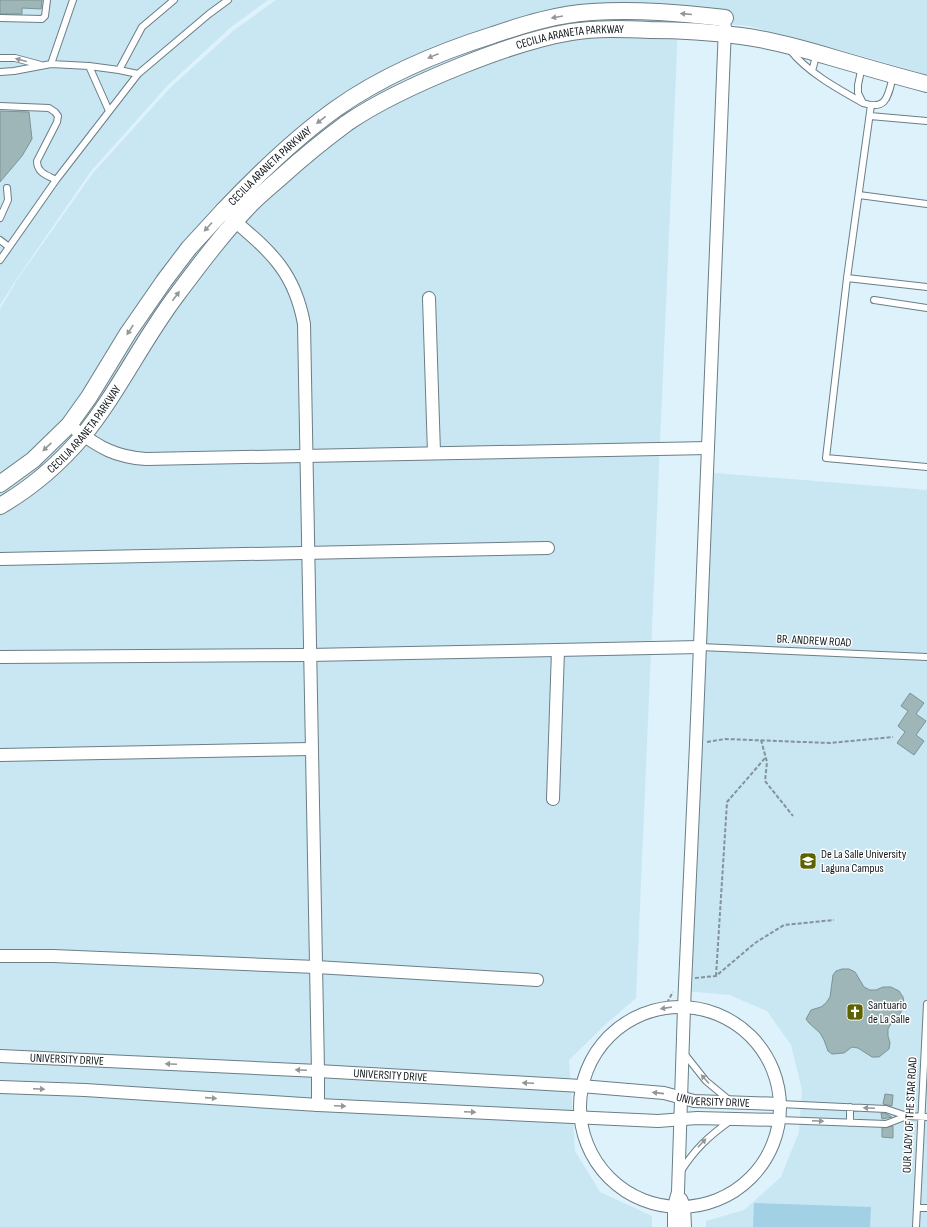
<svg xmlns="http://www.w3.org/2000/svg" width="927" height="1227" font-family="'Sofia Sans Condensed',sans-serif">
<style>
.built{fill:#c9e6f3}
.green{fill:#a2d1e5}
.building{fill:#9fb6b9;stroke:#7d9395}
.lines{fill:none;stroke-linecap:round;stroke-linejoin:round}
.service-casing{stroke:#6b7e86;stroke-width:8}
.minor-casing{stroke:#6b7e86;stroke-width:14}
.tertiary-casing{stroke:#6b7e86;stroke-width:18}
.path{stroke:#84939a;stroke-width:2;stroke-dasharray:4 2;stroke-linecap:butt}
.service{stroke:#fff;stroke-width:6}
.minor{stroke:#fff;stroke-width:12}
.tertiary{stroke:#fff;stroke-width:16}
.oneway{fill:#939798}
.labels{text-anchor:middle;dominant-baseline:central;stroke-width:3;stroke-linejoin:round;paint-order:stroke}
.street-label{font-size:12px;fill:#10171b;stroke:#fff}
.poi-label{font-size:12px;fill:#10171b;stroke:#fff;text-anchor:start}
</style>
<rect width="100%" height="100%" fill="#ddf2fb"/>
<path class="built" d="M 0,0 L 268,0 L 231,27 L 168,85 L 91,171 L 16,280 L 0,305 Z
M 276,0 L 927,0 L 927,75 L 873,59 L 749,26 L 677,20 L 677,50 L 636,998 L 606,1024 L 569,1060 L 575,1151 L 600,1192 L 652,1216 L 652,1227 L 0,1227 L 0,309 L 17,280 L 93,173 L 170,88 L 233,31 Z
M 702,472 L 927,490 L 927,1227 L 706,1227 L 706,1221 L 744,1210 L 781,1177 L 799,1132 L 802,1090 L 791,1045 L 767,1011 L 730,995 L 685,991 Z"/>
<path class="green" d="M 754,1203 L 871,1207 L 870,1227 L 753,1227 Z"/>
<path class="building" d="M 0,0 L 42,0 L 41,9 L 22,8 L 22,14 L 0,14 Z
M 0,111 L 29,112 L 32,139 L 22,156 L 0,182 Z
M 910,693 L 924,703 L 916,714 L 926,721 L 916,735 L 924,741 L 914,755 L 897,743 L 905,732 L 898,726 L 908,711 L 901,706 Z
M 842,969 L 849,969 L 855,972 L 864,987 L 870,990 L 876,990 L 883,987 L 891,987 L 899,991 L 903,997 L 904,1004 L 902,1010 L 899,1016 L 892,1022 L 888,1029 L 888,1036 L 890,1043 L 889,1049 L 879,1057 L 872,1057 L 858,1048 L 852,1047 L 844,1053 L 832,1054 L 828,1051 L 824,1040 L 820,1033 L 809,1023 L 806,1019 L 811,1010 L 821,1007 L 826,1003 L 830,997 L 833,975 L 836,971 Z
M 885,1094 L 893,1095 L 892,1106 L 883,1104 Z
M 881,1113 L 885,1113 L 892,1117 L 882,1119 Z
M 893,1126 L 893,1138 L 882,1137 L 882,1128 Z"/>
<g class="lines">
<g class="service-casing">
<path id="service" d="M 0,18 L 42,19 L 45,16 L 47,0
M 790,50 C 807,72 838,89 863,103
M 0,58 L 15,58 L 41,65
M 51,64 L 73,0
M 89,66 L 109,111
M 862,66 L 858,85 L 858,93 L 863,103 C 887,111 888,96 893,76
M 119,70 L 142,27 L 174,0
M 812,71 L 817,53
M 0,72 L 14,71 L 51,64 L 89,66 L 119,70 L 138,74
M 871,105 L 847,278 L 927,287
M 0,106 L 49,108 L 55,112 L 58,116 L 57,122 L 37,161 C 37,173 47,175 56,180
M 870,116 L 927,121
M 859,195 L 927,204
M 0,218 L 8,200 L 7,188
M 0,240 L 9,247
M 0,260 L 56,180 L 138,74 L 209,14 L 228,0
M 847,278 L 826,458 L 927,467
M 874,300 L 927,308
M 700,647 L 927,657
M 683,1052 L 706,1081 L 729,1100
M 780,1104 L 886,1109 L 907,1116 L 927,1117
M 779,1120 L 886,1124 L 907,1116
M 850,1123 L 850,1107
M 681,1171 C 695,1149 709,1136 730,1121
M 917,1208 L 927,1208
M 916,1227 L 927,1004"/>
</g>
<g class="minor-casing">
<g id="minor">
<path d="M 229,216 C 268,250 294,269 304,324 L 318,1071 L 318,1105"/>
<path d="M 429,298 L 434,453"/>
<path d="M 76,430 C 100,448 116,457 146,459 L 708,448"/>
<path d="M 0,559 L 548,548"/>
<path d="M 0,657 L 309,655 L 700,647"/>
<path d="M 0,755 L 311,749"/>
<path d="M 553,799 L 558,650"/>
<path d="M 0,956 L 53,956 L 316,967 L 537,980"/>
<circle cx="680" cy="1107" r="100"/>
<path id="s1" d="M 0,1056 L 318,1071 L 581,1086 L 664,1093 L 694,1101 L 780,1104"/>
<path d="M 0,1087 L 85,1090 L 318,1105 L 658,1121 L 697,1118 L 779,1120"/>
<path d="M 681,1199 L 684,1206 L 685,1227"/>
<path d="M 674,1227 L 674,1206 L 678,1192 L 684,1007 L 696,744 L 725,27"/>
</g>
</g>
<g class="tertiary-casing">
<g id="tertiary">
<path id="s2" d="M 223,211 C 258,174 295,138 337,108 C 384,75 439,52 493,35 C 525,24 558,14 592,12 C 637,9 681,13 725,18"/>
<path d="M 0,484 L 33,460 L 69,425 L 89,397 L 128,333 L 164,281 L 189,248 L 223,211 L 232,208"/>
<path id="s3" d="M 0,506 C 31,488 59,464 82,437 C 118,393 142,341 176,296 C 200,264 224,232 251,204 C 261,194 271,186 281,177 C 302,158 324,140 347,123 C 382,99 423,81 463,65 C 498,51 534,38 571,32 C 597,28 624,29 650,30 C 680,30 711,32 741,36 C 772,40 804,49 834,58 C 865,67 896,76 927,84"/>
</g>
</g>
<path class="path" d="M 761,740 L 767,762 L 765,781 L 793,816
M 707,742 L 725,739 L 830,743 L 893,737
M 716,976 L 727,802 L 766,757
M 695,978 L 716,976 L 755,943 L 784,925 L 834,920
M 664,1008 L 673,992"/>
<use href="#service" class="service"/>
<use href="#minor" class="minor"/>
<use href="#tertiary" class="tertiary"/>
</g>
<defs><path id="oneway-solid" d="M-6-.8H1V-3.2L6.5 0L1 3.2V.8H-6Z"/></defs>
<g class="oneway">
<use href="#oneway-solid" transform="translate(686 14) rotate(-175)"/>
<use href="#oneway-solid" transform="translate(557 17) rotate(170)"/>
<use href="#oneway-solid" transform="translate(433 56) rotate(158)"/>
<use href="#oneway-solid" transform="translate(21 60) rotate(-165)"/>
<use href="#oneway-solid" transform="translate(321 120) rotate(142)"/>
<use href="#oneway-solid" transform="translate(208 227) rotate(132)"/>
<use href="#oneway-solid" transform="translate(176 296) rotate(-53)"/>
<use href="#oneway-solid" transform="translate(130 330) rotate(123)"/>
<use href="#oneway-solid" transform="translate(47 447) rotate(137)"/>
<use href="#oneway-solid" transform="translate(666 1008) rotate(171)"/>
<use href="#oneway-solid" transform="translate(171 1064) rotate(-177)"/>
<use href="#oneway-solid" transform="translate(301 1070) rotate(-177)"/>
<use href="#oneway-solid" transform="translate(705 1079) rotate(-132)"/>
<use href="#oneway-solid" transform="translate(528 1083) rotate(-177)"/>
<use href="#oneway-solid" transform="translate(39 1089) rotate(2)"/>
<use href="#oneway-solid" transform="translate(658 1093) rotate(-174)"/>
<use href="#oneway-solid" transform="translate(211 1098) rotate(4)"/>
<use href="#oneway-solid" transform="translate(340 1106) rotate(2)"/>
<use href="#oneway-solid" transform="translate(869 1108) rotate(-177)"/>
<use href="#oneway-solid" transform="translate(470 1112) rotate(2)"/>
<use href="#oneway-solid" transform="translate(818 1121) rotate(2)"/>
<use href="#oneway-solid" transform="translate(702 1143) rotate(-46)"/>
</g>
<defs>
<g id="university-square" transform="scale(0.9)"><rect x="-9" y="-9" width="18" height="18" rx="4" fill="#5c6200" stroke="#fff"/><path d="M0-5L7-2L0 1L-7-2ZM-4 1L0 2.5L4 1V4Q0 6-4 4Z" fill="#fff"/></g>
<g id="church-square" transform="scale(0.9)"><rect x="-9" y="-9" width="18" height="18" rx="4" fill="#5c6200" stroke="#fff"/><path d="M-1.2-6h2.4v3.5h3.3v2.4h-3.3V6h-2.4V-.1h-3.3v-2.4h3.3Z" fill="#fff"/></g>
</defs>
<g fill-rule="evenodd">
<use href="#university-square" x="808" y="861"/>
<use href="#church-square" x="855" y="1012"/>
</g>
<g class="labels">
<g class="street-label">
<text stroke="none"><textPath href="#s3" startOffset="763">CECILIA ARANETA PARKWAY</textPath></text>
<text stroke="none"><textPath href="#s2" startOffset="65">CECILIA ARANETA PARKWAY</textPath></text>
<text stroke="none"><textPath href="#s3" startOffset="115">CECILIA ARANETA PARKWAY</textPath></text>
<text transform="translate(814 641) rotate(3)">BR. ANDREW ROAD</text>
<text stroke="none"><textPath href="#s1" startOffset="67">UNIVERSITY DRIVE</textPath></text>
<text stroke="none"><textPath href="#s1" startOffset="391">UNIVERSITY DRIVE</textPath></text>
<text stroke="none"><textPath href="#s1" startOffset="715">UNIVERSITY DRIVE</textPath></text>
<text transform="translate(910 1115) rotate(-87)">OUR LADY OF THE STAR ROAD</text>
</g>
<g class="poi-label">
<text x="821" y="854">De La Salle University<tspan x="821" dy="14">Laguna Campus</tspan></text>
<text x="868" y="1005">Santuario<tspan x="868" dy="14">de La Salle</tspan></text>
</g>
</g>
</svg>
